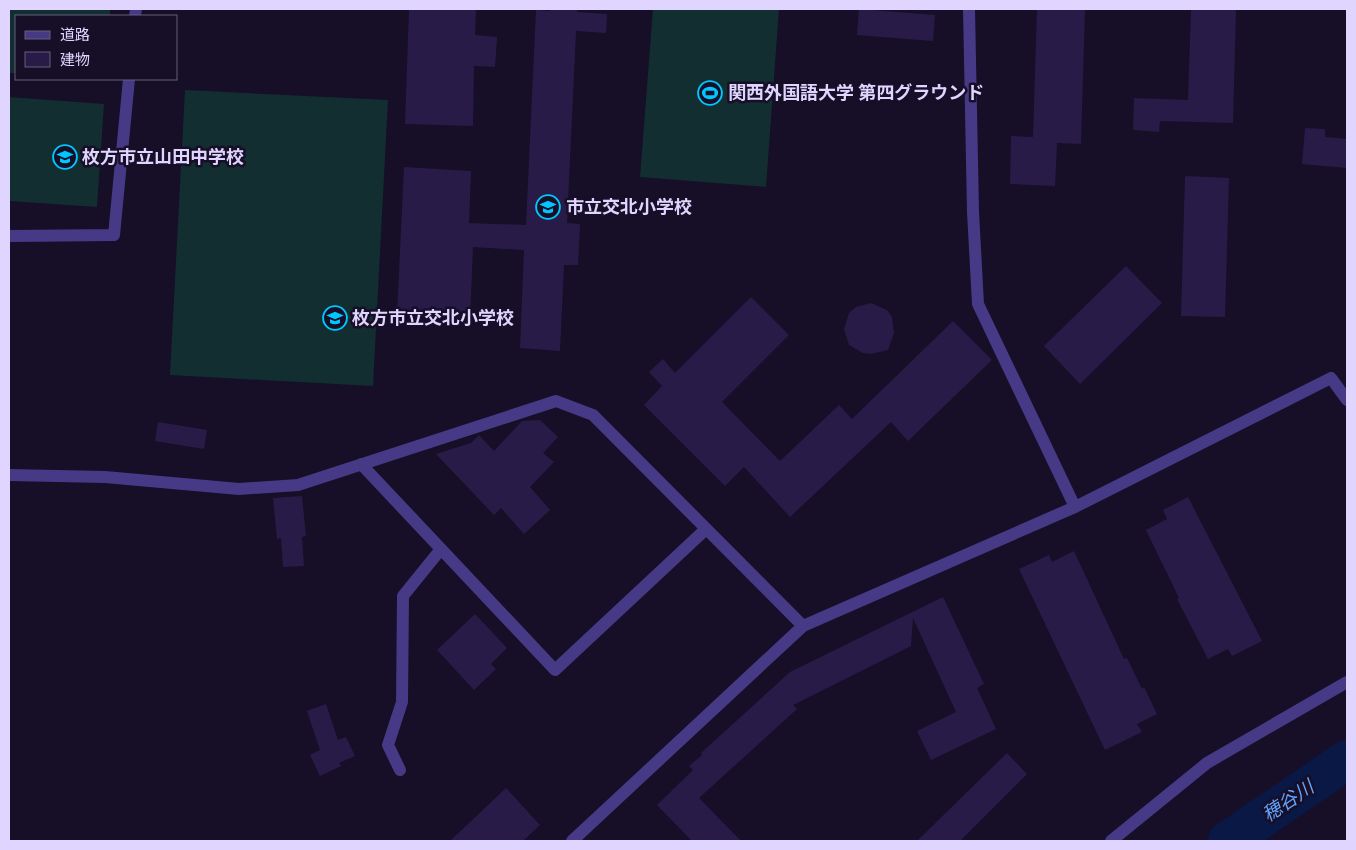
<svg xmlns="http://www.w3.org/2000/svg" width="1356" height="850" font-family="'DM Sans','Noto Sans JP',sans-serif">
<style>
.pitch{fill:#122e31}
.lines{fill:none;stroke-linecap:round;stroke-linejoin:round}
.river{stroke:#0a1845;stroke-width:40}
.building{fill:#291b48}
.minor{stroke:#463a86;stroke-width:12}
.labels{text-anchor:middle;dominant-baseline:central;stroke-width:5;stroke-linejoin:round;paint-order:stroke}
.poi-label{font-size:18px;font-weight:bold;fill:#dfd5ff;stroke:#160f27;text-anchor:start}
.water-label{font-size:19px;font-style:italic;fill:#63a4ff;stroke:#160f27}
</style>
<rect width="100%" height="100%" fill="#160f27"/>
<path class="pitch" d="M 9,9 L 110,9 L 110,16 L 16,16 L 16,73 L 9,73 Z
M 653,9 L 779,9 L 766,187 L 640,177 Z
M 185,90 L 388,100 L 373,386 L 170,375 Z
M 9,97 L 104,104 L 97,207 L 9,201 Z"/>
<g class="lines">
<path class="river" d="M 1228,841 L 1347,760"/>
</g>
<path class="building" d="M 409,9 L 476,9 L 475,35 L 497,37 L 495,67 L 474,66 L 473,126 L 405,124 Z
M 550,9 L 577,9 L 577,12 L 607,14 L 606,33 L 576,31 L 567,223 L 580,224 L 578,265 L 564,265 L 560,351 L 520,348 L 524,250 L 473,247 L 470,318 L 397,315 L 404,167 L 471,171 L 469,223 L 526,225 L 536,10 L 550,11 Z
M 859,9 L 935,15 L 933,41 L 857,35 Z
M 1037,9 L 1085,9 L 1081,144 L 1057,143 L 1055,186 L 1010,184 L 1011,136 L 1033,137 Z
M 1191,9 L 1236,9 L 1233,123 L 1160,121 L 1159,132 L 1133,130 L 1134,98 L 1188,100 Z
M 1305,128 L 1325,129 L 1325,137 L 1347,139 L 1347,168 L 1302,164 Z
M 1185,176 L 1229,178 L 1225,317 L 1181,316 Z
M 1126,266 L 1162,303 L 1080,384 L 1044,346 Z
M 751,297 L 789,335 L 722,402 L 780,461 L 839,405 L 852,419 L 953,321 L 992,360 L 908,441 L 891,422 L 790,517 L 744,467 L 725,486 L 644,405 L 662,386 L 649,372 L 663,359 L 675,373 Z
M 871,303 L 887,310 L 892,317 L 894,333 L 888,350 L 871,354 L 863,353 L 849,345 L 844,329 L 849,313 L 856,307 Z
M 540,420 L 558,437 L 543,453 L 554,462 L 530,487 L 550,510 L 524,534 L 501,508 L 494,515 L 436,454 L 471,443 L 479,435 L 494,451 L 522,421 Z
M 158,422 L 207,430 L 204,449 L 155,441 Z
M 302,496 L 306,536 L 302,537 L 304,566 L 283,567 L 281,538 L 277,539 L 273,498 Z
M 1188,497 L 1262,641 L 1232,656 L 1228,649 L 1208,659 L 1177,599 L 1179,598 L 1146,530 L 1167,519 L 1163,510 Z
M 1074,551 L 1124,659 L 1127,658 L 1142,689 L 1144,687 L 1157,714 L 1137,724 L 1142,732 L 1105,750 L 1019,569 L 1049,555 L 1052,562 Z
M 943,597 L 984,684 L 977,688 L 996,729 L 931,760 L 917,731 L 956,712 L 913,618 L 911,646 L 793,705 L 797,709 L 699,798 L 741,841 L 692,841 L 657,805 L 693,770 L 689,766 L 702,755 L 701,753 L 790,672 Z
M 475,614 L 507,648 L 491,664 L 496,669 L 474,690 L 437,650 Z
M 326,704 L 338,740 L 346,737 L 355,756 L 339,763 L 341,766 L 320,776 L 310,755 L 320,750 L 307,711 Z
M 1007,753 L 1027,774 L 960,841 L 917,841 Z
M 506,788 L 540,825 L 523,841 L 450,841 Z"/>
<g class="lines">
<path class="minor" d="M 969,9 L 973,212 L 978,304 L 1075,507
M 135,16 L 136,9
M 9,236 L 114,235 L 129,79
M 361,464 L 555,670 L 706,529
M 9,475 L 105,477 L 239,489 L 298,485 L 556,401 L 593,415 L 803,626
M 400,770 L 388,745 L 402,702 L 403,596 L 441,549
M 572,841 L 803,626 L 1075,507 L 1331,378 L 1347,400
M 1111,841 L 1207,763 L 1347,682"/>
</g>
<defs>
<g id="stadium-ring" transform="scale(1.25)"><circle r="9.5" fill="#160f27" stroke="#01c7ff" stroke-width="1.5"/><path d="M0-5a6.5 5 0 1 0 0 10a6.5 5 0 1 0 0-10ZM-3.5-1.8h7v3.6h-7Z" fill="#01c7ff"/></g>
<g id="school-ring" transform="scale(1.25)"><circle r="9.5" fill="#160f27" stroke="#01c7ff" stroke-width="1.5"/><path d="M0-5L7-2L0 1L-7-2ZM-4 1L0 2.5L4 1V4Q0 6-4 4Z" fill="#01c7ff"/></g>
</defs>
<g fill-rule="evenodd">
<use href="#stadium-ring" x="710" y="93"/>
<use href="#school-ring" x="65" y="157"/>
<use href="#school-ring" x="548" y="207"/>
<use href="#school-ring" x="335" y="318"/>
</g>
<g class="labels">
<g class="poi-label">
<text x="728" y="93">関西外国語大学 第四グラウンド</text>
<text x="82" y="157">枚方市立山田中学校</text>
<text x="566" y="207">市立交北小学校</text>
<text x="352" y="318">枚方市立交北小学校</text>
</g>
<g class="water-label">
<text transform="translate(1288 801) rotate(-34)">穂谷川</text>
</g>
</g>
<rect width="1356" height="850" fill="none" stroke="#dfd5ff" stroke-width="20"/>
<rect x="15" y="15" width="162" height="65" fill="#160f27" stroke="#665e7d"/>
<rect x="25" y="31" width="25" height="8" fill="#463a86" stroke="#665e7d"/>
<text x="60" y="40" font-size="15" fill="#dfd5ff">道路</text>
<rect x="25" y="52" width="25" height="15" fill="#291b48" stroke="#665e7d"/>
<text x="60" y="65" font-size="15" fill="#dfd5ff">建物</text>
</svg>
